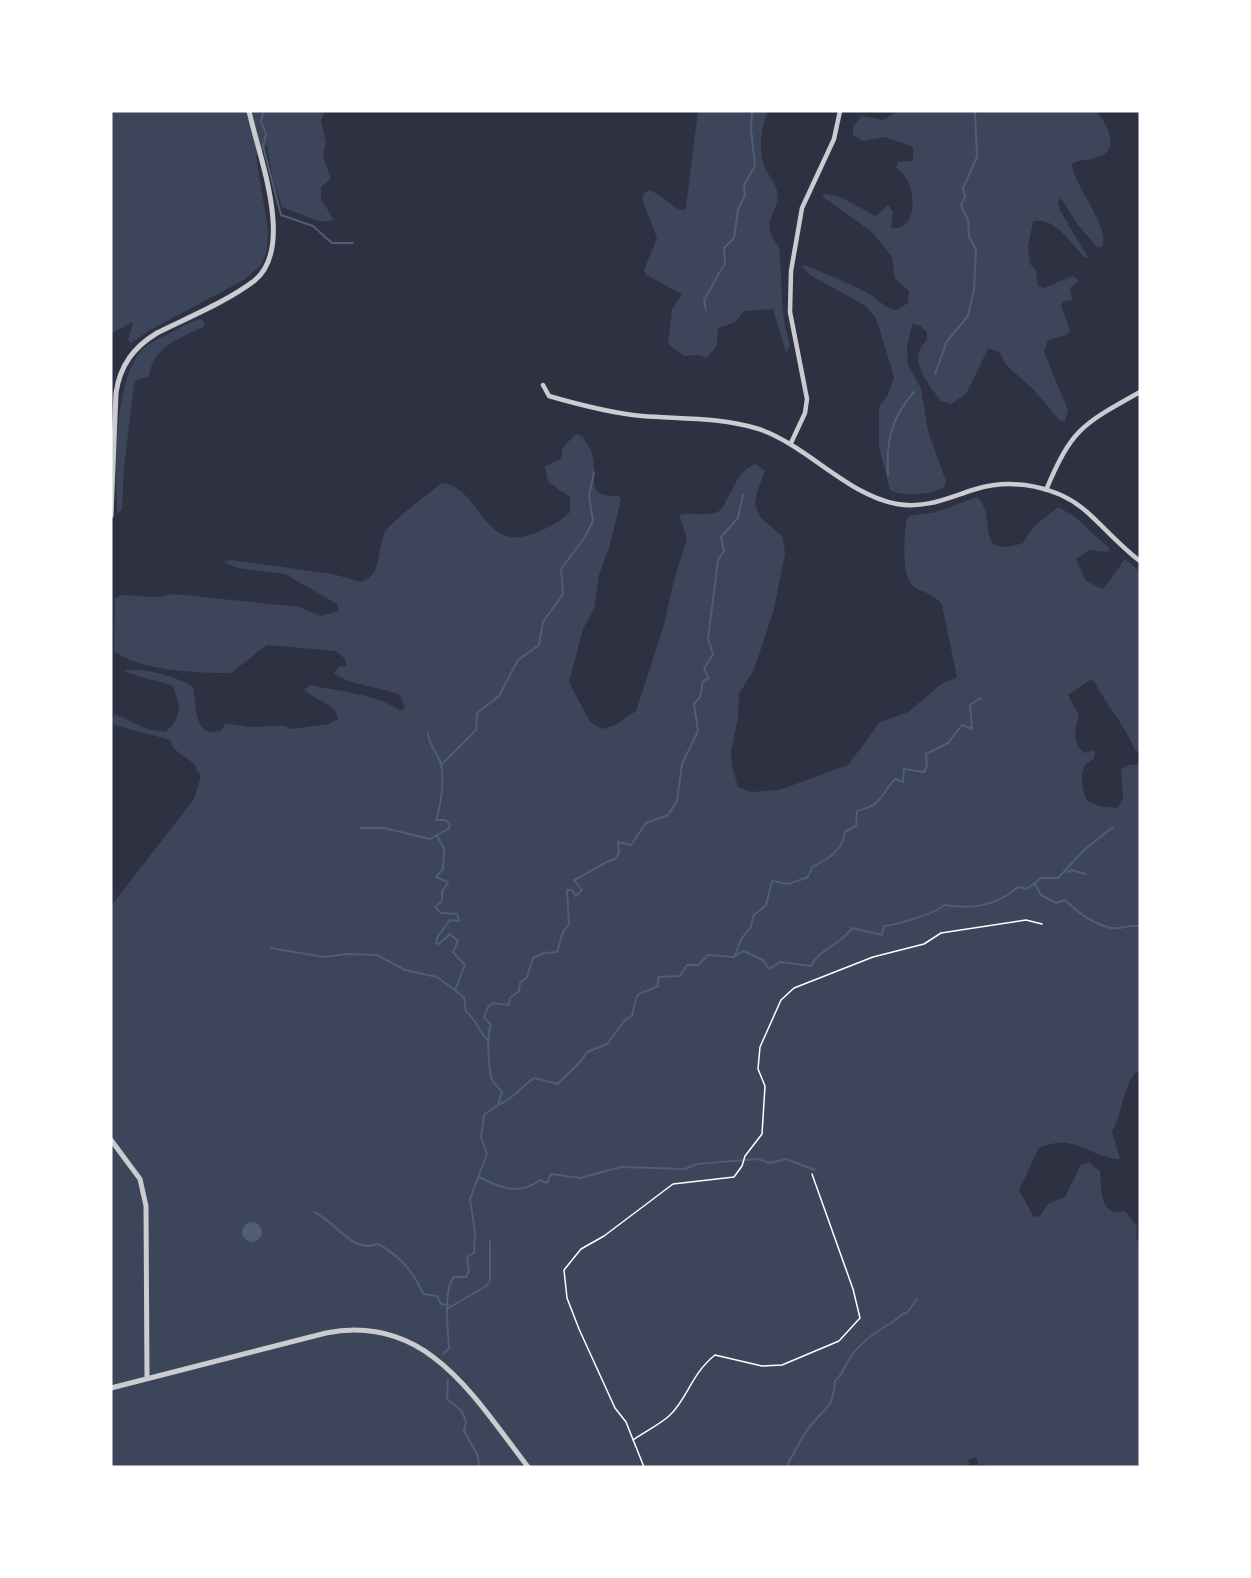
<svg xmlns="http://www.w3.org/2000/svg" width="1251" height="1578" font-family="Rubik,sans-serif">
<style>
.green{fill:#3c4559}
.water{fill:#4f5d75}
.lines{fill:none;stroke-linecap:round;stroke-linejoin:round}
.stream{stroke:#4f5d75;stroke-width:2}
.path{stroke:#fff;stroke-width:1.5}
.minor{stroke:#caccd0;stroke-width:4.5}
.tertiary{stroke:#caccd0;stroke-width:5}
</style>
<rect width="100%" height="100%" fill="#2d3142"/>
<path class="green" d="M 111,111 L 325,111 L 321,121 L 326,142 L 323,157 L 331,179 L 321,187 L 321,199 L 334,220 L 320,222 L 282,207 L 273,180 L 267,145 L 256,156 L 268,230 L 267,251 L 260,266 L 244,280 L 150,330 L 131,343 L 128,340 L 133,322 L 111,333 Z
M 698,111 L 769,111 C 760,126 759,149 764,166 C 767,174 775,181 777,191 C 781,215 757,218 779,247 C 783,280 779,312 790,345 L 786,353 L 773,309 L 744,311 L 734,323 L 718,328 L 717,345 L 707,358 L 699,355 L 684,356 L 668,344 L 672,310 L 682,294 L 646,275 L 644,270 L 657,238 L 642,199 L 644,193 L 651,190 L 678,209 L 684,210 L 686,207 Z
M 899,111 L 1096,111 C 1107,124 1123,151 1095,158 C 1087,161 1078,159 1072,164 C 1074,187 1111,227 1102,247 L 1098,248 L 1077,224 L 1061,198 L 1058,202 L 1059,209 L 1088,257 L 1085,258 C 1074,246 1052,214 1033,222 L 1028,246 L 1030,264 L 1036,270 L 1038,286 L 1044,288 L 1073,276 L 1079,281 L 1070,288 L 1072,300 L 1063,302 L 1061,305 L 1070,331 L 1067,335 L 1048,340 L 1044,352 L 1068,410 L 1065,421 L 1060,421 L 1033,389 L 1006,365 L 1000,353 L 992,349 L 988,349 L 966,394 L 951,404 L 941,401 C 928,384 906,358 927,340 L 927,332 L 919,325 L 912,324 L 907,348 L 908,365 L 921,388 L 928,431 L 946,481 L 944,487 C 931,495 903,497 890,490 L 879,447 L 879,407 L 887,396 L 894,377 L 876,318 L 866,306 L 810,275 L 803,267 L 803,265 C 808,265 861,289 868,293 C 877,299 885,308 896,310 L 908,303 L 909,291 L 895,279 L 892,257 L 872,232 L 822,196 L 825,194 L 840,197 L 876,216 L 888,205 L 893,212 L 891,228 C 917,232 916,193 906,178 C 903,174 899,171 896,167 L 898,162 L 913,161 L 913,147 L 885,137 L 862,141 L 853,135 L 853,127 L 861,116 L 880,119 L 881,121 Z
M 202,319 L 205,326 C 180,339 153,345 149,377 L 138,379 L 134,384 L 124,467 L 122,510 L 117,514 C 115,473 113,383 141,351 C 149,342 161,338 172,332 C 181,327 192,320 202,319 Z
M 576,434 L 582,436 C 586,442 592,450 593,457 C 598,482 583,496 619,496 L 621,500 L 609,548 L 599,575 L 594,609 L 583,629 L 569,682 L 590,722 L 602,729 L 615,725 L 636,711 L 664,625 L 674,580 L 687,539 L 679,515 C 691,512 705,517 717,512 C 728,508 732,474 755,464 L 765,471 L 757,492 L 755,505 L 761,518 L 783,537 L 785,554 L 774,609 L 761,649 L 753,671 L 739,694 L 738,718 L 731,752 L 732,765 L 738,787 L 751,792 L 779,790 L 848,765 L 880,722 L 908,712 L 940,685 L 957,677 L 942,605 C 934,593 925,594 914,587 C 900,576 905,538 906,521 L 909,516 L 936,512 L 977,497 C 999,516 971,560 1023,543 L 1033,527 L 1058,507 L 1074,516 L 1110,549 L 1107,552 L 1089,550 L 1076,559 L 1086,581 L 1103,589 L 1125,559 L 1140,571 L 1140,753 L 1135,750 C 1124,724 1106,704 1093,680 L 1088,681 L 1068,695 L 1079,715 C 1075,729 1071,743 1085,753 L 1095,750 L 1094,759 C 1077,765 1081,787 1087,801 L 1099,806 L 1118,808 L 1123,798 L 1121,769 L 1128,765 L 1140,764 L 1140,1070 C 1123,1079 1123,1115 1112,1131 L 1120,1159 C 1087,1157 1075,1132 1039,1148 L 1019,1190 L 1033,1216 L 1039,1217 L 1048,1204 L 1065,1197 L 1081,1165 L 1089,1162 L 1100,1171 C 1102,1183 1098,1208 1115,1212 C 1118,1212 1122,1211 1125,1211 L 1137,1227 L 1136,1240 L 1140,1241 L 1140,1467 L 988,1467 L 982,1464 L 971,1467 L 979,1464 L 976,1457 L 968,1460 L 970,1467 L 111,1467 L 111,906 L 194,799 L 201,776 L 193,763 L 174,749 L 170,740 L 115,725 L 112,721 L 115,714 L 147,729 L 166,732 C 183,715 181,706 172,685 C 162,682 129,675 124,670 C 144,668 177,676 193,687 C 197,704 193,741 222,730 L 225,723 L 248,727 L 284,726 L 292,729 L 328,724 L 338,719 C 336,702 313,701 304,689 L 311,685 C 340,692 376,693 400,711 L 405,708 L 400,695 C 379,686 353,687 334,673 L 339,667 L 347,666 L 345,659 L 336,651 L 267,645 L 231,673 C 198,673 140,671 114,651 L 115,598 L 122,595 L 156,597 L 174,594 L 300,607 L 320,616 L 339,611 L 337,604 L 285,574 L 237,568 L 224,562 L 230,560 L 333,574 L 361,582 C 385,574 375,546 387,529 C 396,518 430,492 442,483 C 482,487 482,557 538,532 C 549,527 563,520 570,512 L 570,497 L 548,482 L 545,466 L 561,459 L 563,447 Z"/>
<path class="water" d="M242 1232a10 10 0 1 1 20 0a10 10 0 1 1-20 0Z"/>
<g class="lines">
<path class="stream" d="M 264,111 L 261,121 L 266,134 L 263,146 L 281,215 L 313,226 L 332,243 L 353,243
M 706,310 L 704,300 C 713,286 716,276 725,264 L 724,248 L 734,238 L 738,210 L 745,195 L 744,185 L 755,166 L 751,129 L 752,111
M 935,374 L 947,341 L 968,316 L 974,290 L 976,250 L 969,236 L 968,220 L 961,205 L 965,197 L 963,188 L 977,157 L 975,111
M 888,475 C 886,441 891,418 914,392
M 441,765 L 476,730 L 477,713 L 499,696 L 518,660 L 539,645 L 543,622 L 563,594 L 561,569 L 585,537 L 593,521 L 589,496 L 594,472
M 360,828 L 384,828 L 430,839 L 448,829 L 450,825 L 446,820 L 436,820 C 441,805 446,773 439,759 C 434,748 429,745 428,733
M 437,836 L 444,848 L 443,869 L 436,877 L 448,882 L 442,892 L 442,901 L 435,907 L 441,913 L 457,914 L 459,921 L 450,920 L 438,936 L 436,943 L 439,944 L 450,934 L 458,941 L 453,952 L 465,965 L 455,990
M 1067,872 L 1072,870 L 1085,874
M 1035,884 L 1041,895 L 1056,903 L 1065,900 C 1077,912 1094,924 1111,928 C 1120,930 1130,924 1140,926
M 271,948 L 324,957 L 347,954 L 377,955 L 405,970 L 437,977 L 464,997 L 466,1012 C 478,1020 478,1032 488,1040
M 734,957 L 742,938 L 751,927 L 753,916 L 766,905 L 772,881 L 789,884 L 808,877 L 812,867 C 828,859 843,851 845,832 L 856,826 L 857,811 C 883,805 879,796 895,779 L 903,782 L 904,769 L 924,772 L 927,766 L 926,754 L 948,743 L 962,725 L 972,729 L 970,705 L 981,698
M 498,1105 C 512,1100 521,1087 534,1078 L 558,1084 C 569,1072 580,1065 587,1052 L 607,1044 L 625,1020 L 632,1016 C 638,987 635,997 658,986 L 658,977 L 680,976 L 687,965 L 698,965 L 708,955 L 734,957 L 743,951 L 763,960 L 769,969 L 780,962 L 811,966 C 820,948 841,945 852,928 L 882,935 L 884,926 C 896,925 938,913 944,905 C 972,909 995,907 1018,887 L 1027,889 L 1041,878 L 1058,878 L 1084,850 L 1113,827
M 479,1177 C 500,1188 519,1196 540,1180 L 547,1183 L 551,1174 L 580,1178 L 621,1167 L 685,1169 L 697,1164 L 758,1159 L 770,1163 L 786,1159 L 815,1170
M 314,1212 C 337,1222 351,1254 378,1244 C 400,1256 413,1271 423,1294 L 437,1296 L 441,1304 L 448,1305
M 447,1309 L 486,1286 L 490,1281 L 490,1241
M 443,1354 L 449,1348 C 448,1332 443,1289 454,1277 L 466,1277 L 469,1271 L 467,1257 L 474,1253 L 475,1232 L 470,1199 L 487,1154 L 481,1137 L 484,1115 L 498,1105 L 502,1092 C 499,1088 492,1082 491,1077 C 489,1067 486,1034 491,1025 L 484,1017 L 488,1007 L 493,1003 L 509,1005 L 510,998 L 519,991 L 520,983 L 527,977 L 533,958 L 544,953 L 557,952 L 563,932 L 569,924 L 567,890 L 572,890 L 576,896 L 582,890 L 574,880 C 588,874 601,863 615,859 L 619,853 L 618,842 L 631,845 L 646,823 L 668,815 L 677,801 L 682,764 L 698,731 L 694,704 L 700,697 L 703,681 L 709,678 L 704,669 L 713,654 L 708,639 L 718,560 L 724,551 L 721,537 L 738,518 L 743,495
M 448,1380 L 447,1399 L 461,1410 L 466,1421 L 464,1431 L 478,1456 L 479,1467
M 786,1467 C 794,1454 801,1437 811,1425 C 827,1406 833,1408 835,1381 C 843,1374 843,1369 848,1361 C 858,1344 875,1332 891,1323 C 898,1319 899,1314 907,1313 L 917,1299"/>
<path class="path" d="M 633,1440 C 644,1432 659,1425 669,1416 C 687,1400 691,1374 715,1355 L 762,1366 L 782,1365 L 839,1341 L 860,1318 L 853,1289 L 812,1174
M 644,1467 L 626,1422 L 615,1408 L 579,1329 L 567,1298 L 564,1270 L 581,1249 L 604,1236 L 673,1184 L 734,1177 L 742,1166 L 745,1156 L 762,1134 L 765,1086 L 758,1069 L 760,1047 L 781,1000 L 794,988 L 873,957 L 924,944 L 941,933 L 1026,920 L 1042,924"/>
<path class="minor" d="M 543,385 L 549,396 C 580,405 610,413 642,416 C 681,419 720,417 759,429 C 808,446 847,495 897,504 C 927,509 949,497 976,489 C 1013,478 1058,486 1087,512 C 1105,528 1121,547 1140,561
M 791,443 L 805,413 L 807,399 L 790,312 L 791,271 L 802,208 L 834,139 L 840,111
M 1046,490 C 1072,428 1083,424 1140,392"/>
<path class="tertiary" d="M 111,516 L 116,393 C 120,365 134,347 157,333 C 189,317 226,302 254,281 C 296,248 258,154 249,111
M 111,1140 L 140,1179 L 146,1206 L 147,1378
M 111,1388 L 326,1333 C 427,1313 474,1397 528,1467"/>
</g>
<rect width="1251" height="1578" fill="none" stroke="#ffffff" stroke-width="225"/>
</svg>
